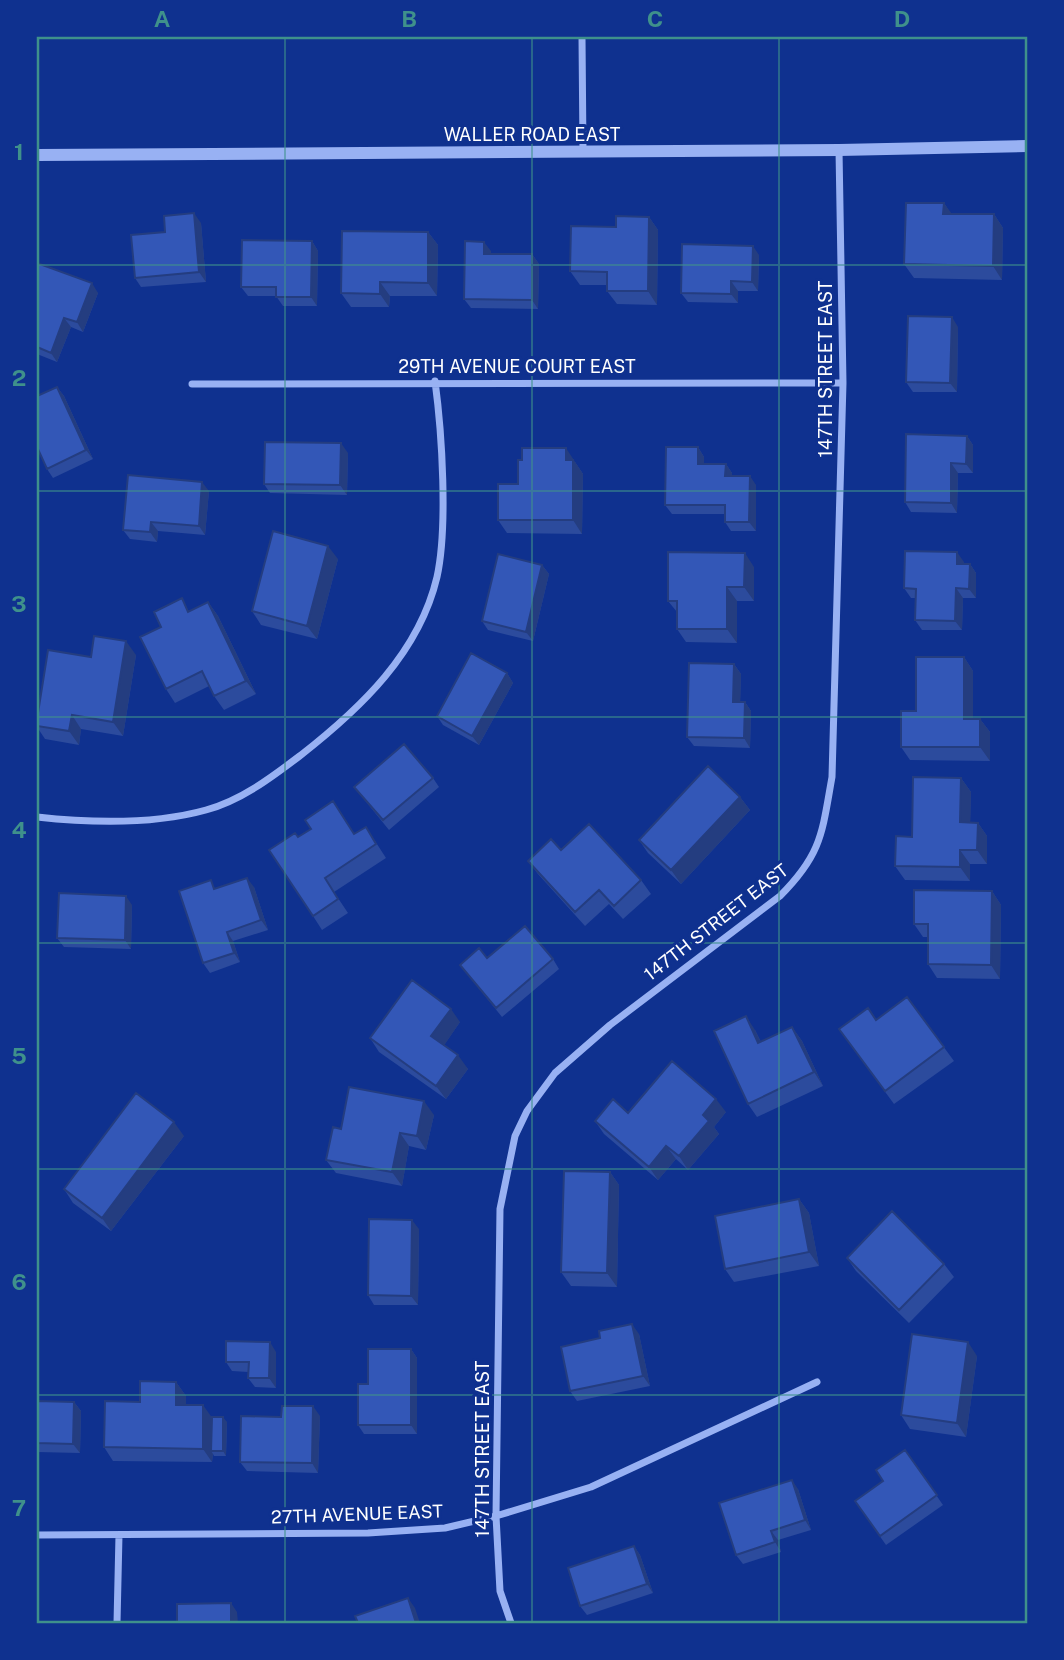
<svg xmlns="http://www.w3.org/2000/svg" width="1064" height="1660" font-family="'Public Sans',sans-serif">
<style>
.lines{fill:none;stroke-linecap:round;stroke-linejoin:round}
.minor{stroke:#98b1f3;stroke-width:7}
.tertiary{stroke:#98b1f3;stroke-width:12}
.wall{fill:#2c4b9d}
.shaded-wall{fill:#243d80}
.building{fill:#3357b7;stroke:#243d80;stroke-width:2}
.grid{fill:none;stroke:#3f918b;stroke-width:2;stroke-opacity:0.55}
.labels{text-anchor:middle;dominant-baseline:central;stroke-width:6;stroke-linejoin:round;paint-order:stroke}
.street-label{font-size:18px;fill:#fff;stroke:#0f318f}
.neatline{fill:none;stroke:#3f918b;stroke-width:2.5}
.grid-label{font-size:23px;text-anchor:middle;font-weight:bold;fill:#3f918b}
</style>
<rect width="100%" height="100%" fill="#0f318f"/>
<g class="lines">
<path class="minor" d="M 582,37 L 583,151
M 192,384 L 843,383
M 37,817 C 91,823 152,825 206,810 C 242,800 272,777 301,755 C 361,708 419,653 437,577 C 448,527 442,433 435,381
M 37,1535 L 368,1533 L 445,1528 L 496,1516 L 591,1487 L 817,1382
M 117,1623 L 119,1535
M 511,1623 L 500,1591 L 496,1516 L 500,1209 L 515,1136 L 527,1111 L 555,1073 L 610,1025 L 780,896 C 822,854 822,833 832,777 L 843,383 L 839,150"/>
<path class="tertiary" d="M 37,155 L 839,150 L 1027,146"/>
</g>
<path class="wall" d="M 944,203 L 951,214 L 994,214 L 1003,228 L 1002,280 L 914,278 L 904,264 Z
M 649,217 L 658,230 L 657,305 L 617,304 L 607,291 L 607,285 L 580,285 L 570,271 L 616,227 Z
M 201,223 L 206,282 L 141,287 L 135,278 L 165,232 Z
M 428,232 L 438,245 L 437,296 L 390,296 L 389,307 L 351,307 L 341,293 Z
M 312,241 L 318,251 L 317,306 L 283,306 L 276,296 L 248,296 L 241,287 Z
M 491,251 L 491,254 L 532,254 L 539,264 L 538,309 L 471,308 L 464,299 Z
M 759,255 L 758,291 L 738,291 L 738,303 L 688,302 L 681,293 Z
M 37,264 L 98,293 L 83,332 L 71,327 L 57,362 L 37,354 Z
M 958,327 L 957,392 L 913,392 L 906,382 Z
M 57,387 L 64,396 L 93,459 L 53,478 L 47,469 Z
M 967,436 L 973,445 L 973,473 L 958,473 L 957,513 L 911,512 L 905,502 Z
M 698,447 L 704,457 L 704,464 L 726,464 L 732,473 L 732,476 L 756,485 L 756,531 L 731,531 L 725,522 L 725,514 L 672,514 L 665,505 Z
M 348,453 L 347,495 L 270,493 L 264,484 Z
M 575,462 L 583,474 L 582,534 L 507,533 L 498,520 L 518,484 Z
M 209,491 L 205,535 L 158,531 L 157,542 L 130,539 L 123,530 Z
M 338,559 L 317,639 L 261,625 L 252,611 Z
M 964,562 L 964,564 L 970,564 L 976,573 L 976,598 L 963,598 L 962,630 L 922,630 L 915,620 L 916,598 L 911,598 L 904,588 Z
M 542,565 L 549,574 L 533,641 L 488,630 L 482,621 Z
M 754,567 L 754,601 L 737,601 L 737,643 L 686,642 L 677,629 L 677,612 L 668,601 Z
M 208,602 L 218,616 L 256,694 L 224,710 L 214,696 L 209,686 L 175,703 L 166,689 L 190,611 Z
M 136,655 L 123,736 L 81,729 L 79,745 L 45,739 L 37,727 L 37,719 L 91,657 Z
M 964,657 L 973,671 L 973,719 L 980,719 L 990,732 L 990,761 L 910,760 L 901,747 L 916,711 Z
M 734,664 L 741,674 L 740,702 L 745,702 L 751,711 L 750,748 L 694,746 L 687,737 Z
M 507,673 L 513,683 L 479,745 L 443,725 L 437,716 Z
M 433,778 L 439,787 L 389,830 L 354,787 Z
M 961,778 L 971,792 L 970,822 L 978,823 L 987,836 L 987,864 L 970,864 L 970,881 L 905,880 L 895,866 L 912,837 Z
M 740,797 L 750,810 L 681,884 L 648,853 L 639,840 Z
M 366,827 L 386,858 L 334,892 L 348,913 L 322,930 L 313,916 L 298,837 L 355,834 Z
M 561,850 L 641,880 L 651,894 L 623,919 L 609,904 L 585,926 L 538,874 L 528,861 Z
M 254,887 L 268,930 L 233,941 L 240,962 L 210,973 L 203,963 L 216,888 Z
M 992,891 L 1001,905 L 1000,979 L 937,978 L 928,964 L 928,937 L 923,937 L 914,924 Z
M 132,905 L 131,949 L 64,947 L 57,938 Z
M 487,958 L 553,959 L 559,969 L 502,1017 L 460,965 Z
M 907,997 L 954,1061 L 894,1104 L 839,1029 L 876,1020 Z
M 460,1022 L 444,1045 L 468,1069 L 446,1099 L 379,1052 L 370,1038 Z
M 792,1027 L 802,1041 L 823,1086 L 757,1117 L 748,1104 L 755,1030 L 761,1042 Z
M 726,1112 L 714,1127 L 719,1134 L 688,1170 L 676,1159 L 658,1180 L 604,1134 L 595,1121 L 628,1113 Z
M 434,1115 L 426,1150 L 409,1146 L 402,1186 L 336,1173 L 326,1160 L 341,1129 Z
M 184,1136 L 111,1231 L 73,1203 L 64,1189 Z
M 610,1172 L 619,1185 L 617,1287 L 571,1286 L 561,1272 Z
M 799,1199 L 809,1213 L 819,1266 L 734,1282 L 725,1269 Z
M 419,1229 L 418,1305 L 374,1305 L 368,1295 Z
M 847,1258 L 944,1264 L 954,1277 L 909,1323 L 856,1271 Z
M 639,1334 L 650,1386 L 577,1401 L 570,1391 Z
M 411,1349 L 417,1358 L 417,1434 L 364,1434 L 358,1425 L 368,1384 Z
M 276,1352 L 276,1388 L 255,1387 L 248,1378 L 248,1372 L 232,1371 L 226,1362 Z
M 977,1356 L 966,1437 L 910,1429 L 901,1415 Z
M 176,1382 L 186,1396 L 186,1405 L 212,1417 L 227,1422 L 226,1456 L 214,1456 L 213,1454 L 212,1462 L 113,1461 L 104,1447 L 140,1402 Z
M 37,1401 L 74,1402 L 81,1411 L 80,1453 L 37,1452 Z
M 320,1416 L 318,1473 L 247,1471 L 240,1462 L 281,1417 Z
M 905,1450 L 943,1505 L 886,1545 L 855,1501 L 883,1481 Z
M 798,1489 L 811,1530 L 778,1540 L 781,1552 L 743,1564 L 736,1555 Z
M 634,1546 L 640,1555 L 653,1593 L 587,1615 L 580,1606 Z"/>
<path class="shaded-wall" d="M 944,203 L 954,217 L 943,214 Z
M 194,213 L 201,223 L 206,282 L 199,272 Z
M 994,214 L 1003,228 L 1002,280 L 993,266 Z
M 649,217 L 658,230 L 657,305 L 648,291 Z
M 428,232 L 438,245 L 437,296 L 428,283 Z
M 312,241 L 318,251 L 317,306 L 311,297 Z
M 484,242 L 491,251 L 491,263 L 484,254 Z
M 753,246 L 759,255 L 758,291 L 752,282 Z
M 532,254 L 539,264 L 538,309 L 532,300 Z
M 731,281 L 738,291 L 738,303 L 731,294 Z
M 380,282 L 390,296 L 389,307 L 380,294 Z
M 92,283 L 98,293 L 83,332 L 77,322 Z
M 952,317 L 958,327 L 957,392 L 950,383 Z
M 64,318 L 71,327 L 57,362 L 51,353 Z
M 57,387 L 64,396 L 93,459 L 86,450 Z
M 967,436 L 973,445 L 973,473 L 966,464 Z
M 341,443 L 348,453 L 347,495 L 340,485 Z
M 698,447 L 704,457 L 704,473 L 698,464 Z
M 566,448 L 583,474 L 582,534 L 573,520 L 566,460 Z
M 951,463 L 958,473 L 957,513 L 951,503 Z
M 726,464 L 732,473 L 732,485 L 725,476 Z
M 750,476 L 756,485 L 756,531 L 749,522 Z
M 202,482 L 209,491 L 205,535 L 199,526 Z
M 151,522 L 158,531 L 157,542 L 150,532 Z
M 328,546 L 338,559 L 317,639 L 307,626 Z
M 957,552 L 964,562 L 963,573 L 957,564 Z
M 745,553 L 754,567 L 754,601 L 744,587 Z
M 970,564 L 976,573 L 976,598 L 969,589 Z
M 542,565 L 549,574 L 533,641 L 526,632 Z
M 727,587 L 737,601 L 737,643 L 727,629 Z
M 956,588 L 963,598 L 962,630 L 955,621 Z
M 208,602 L 218,616 L 256,694 L 246,681 Z
M 126,641 L 136,655 L 123,736 L 113,722 Z
M 964,657 L 973,671 L 973,732 L 964,719 Z
M 734,664 L 741,674 L 740,711 L 733,702 Z
M 507,673 L 513,683 L 479,745 L 472,736 Z
M 745,702 L 751,711 L 750,748 L 744,738 Z
M 72,715 L 81,729 L 79,745 L 69,731 Z
M 980,719 L 990,732 L 990,761 L 980,747 Z
M 961,778 L 971,792 L 970,836 L 960,822 Z
M 740,797 L 750,810 L 681,884 L 671,870 Z
M 978,823 L 987,836 L 987,864 L 977,850 Z
M 960,850 L 970,864 L 970,881 L 960,867 Z
M 247,878 L 254,887 L 268,930 L 261,920 Z
M 992,891 L 1001,905 L 1000,979 L 991,965 Z
M 126,896 L 132,905 L 131,949 L 125,940 Z
M 227,932 L 233,941 L 240,962 L 234,953 Z
M 451,1009 L 460,1022 L 441,1050 L 431,1036 Z
M 746,1016 L 755,1030 L 768,1056 L 758,1043 Z
M 792,1027 L 802,1041 L 823,1086 L 814,1072 Z
M 458,1055 L 468,1069 L 446,1099 L 436,1086 Z
M 716,1099 L 726,1112 L 714,1127 L 719,1134 L 688,1170 L 679,1156 L 703,1115 Z
M 424,1101 L 434,1115 L 426,1150 L 417,1136 Z
M 174,1122 L 184,1136 L 111,1231 L 102,1218 Z
M 400,1133 L 409,1146 L 402,1186 L 392,1172 Z
M 666,1146 L 676,1159 L 658,1180 L 649,1167 Z
M 610,1172 L 619,1185 L 617,1287 L 607,1273 Z
M 799,1199 L 809,1213 L 819,1266 L 809,1252 Z
M 412,1220 L 419,1229 L 418,1305 L 411,1296 Z
M 632,1324 L 639,1334 L 650,1386 L 643,1376 Z
M 270,1342 L 276,1352 L 276,1388 L 269,1378 Z
M 968,1342 L 977,1356 L 966,1437 L 957,1423 Z
M 411,1349 L 417,1358 L 417,1434 L 411,1425 Z
M 176,1382 L 186,1396 L 186,1418 L 176,1405 Z
M 74,1402 L 81,1411 L 80,1453 L 73,1444 Z
M 203,1405 L 213,1419 L 211,1451 L 213,1454 L 212,1462 L 203,1449 Z
M 313,1406 L 320,1416 L 318,1473 L 312,1463 Z
M 223,1417 L 227,1422 L 226,1456 L 223,1451 Z
M 792,1480 L 798,1489 L 811,1530 L 805,1520 Z
M 771,1531 L 778,1540 L 781,1552 L 775,1542 Z
M 634,1546 L 640,1555 L 653,1593 L 647,1584 Z
M 408,1598 L 415,1608 L 420,1623 L 416,1623 Z
M 231,1603 L 237,1612 L 238,1623 L 231,1623 Z"/>
<path class="building" d="M 906,203 L 944,203 L 943,214 L 994,214 L 993,266 L 904,264 Z
M 194,213 L 199,272 L 135,278 L 131,235 L 165,232 L 164,216 Z
M 616,216 L 649,217 L 648,291 L 607,291 L 607,272 L 570,271 L 571,226 L 616,227 Z
M 342,231 L 428,232 L 428,283 L 380,282 L 380,294 L 341,293 Z
M 242,240 L 312,241 L 311,297 L 276,297 L 276,287 L 241,287 Z
M 465,241 L 484,242 L 484,254 L 532,254 L 532,300 L 464,299 Z
M 682,244 L 753,246 L 752,282 L 731,281 L 731,294 L 681,293 Z
M 37,263 L 92,283 L 77,322 L 64,318 L 51,353 L 37,347 Z
M 908,316 L 952,317 L 950,383 L 906,382 Z
M 57,387 L 86,450 L 47,469 L 37,447 L 37,396 Z
M 906,434 L 967,436 L 966,464 L 951,463 L 951,503 L 905,502 Z
M 265,442 L 341,443 L 340,485 L 264,484 Z
M 666,447 L 698,447 L 698,464 L 726,464 L 725,476 L 750,476 L 749,522 L 725,522 L 725,505 L 665,505 Z
M 522,448 L 566,448 L 566,460 L 573,460 L 573,520 L 498,520 L 498,484 L 518,484 L 518,460 L 522,460 Z
M 128,475 L 202,482 L 199,526 L 151,522 L 150,532 L 123,530 Z
M 273,531 L 328,546 L 307,626 L 252,611 Z
M 905,551 L 957,552 L 957,564 L 970,564 L 969,589 L 956,588 L 955,621 L 915,620 L 916,589 L 904,588 Z
M 668,552 L 745,553 L 744,587 L 727,587 L 727,629 L 677,629 L 677,601 L 668,601 Z
M 498,554 L 542,565 L 526,632 L 482,621 Z
M 182,598 L 188,612 L 208,602 L 246,681 L 214,696 L 202,671 L 166,689 L 140,637 L 161,627 L 154,612 Z
M 94,636 L 126,641 L 113,722 L 72,715 L 69,731 L 37,726 L 37,719 L 48,650 L 91,657 Z
M 471,653 L 507,673 L 472,736 L 437,716 Z
M 916,657 L 964,657 L 964,719 L 980,719 L 980,747 L 901,747 L 901,711 L 916,711 Z
M 689,663 L 734,664 L 733,702 L 745,702 L 744,738 L 687,737 Z
M 404,744 L 433,778 L 383,820 L 354,787 Z
M 708,766 L 740,797 L 671,870 L 639,840 Z
M 913,777 L 961,778 L 960,822 L 978,823 L 977,850 L 960,850 L 960,867 L 895,866 L 896,836 L 912,837 Z
M 333,801 L 354,834 L 366,827 L 376,844 L 325,878 L 338,899 L 313,916 L 269,850 L 295,833 L 298,837 L 311,829 L 305,820 Z
M 589,824 L 641,880 L 614,906 L 599,890 L 575,912 L 528,861 L 551,839 L 561,850 Z
M 247,878 L 261,920 L 227,932 L 234,953 L 203,963 L 179,891 L 211,880 L 214,889 Z
M 914,890 L 992,891 L 991,965 L 928,964 L 928,924 L 914,924 Z
M 59,893 L 126,896 L 125,940 L 57,938 Z
M 525,926 L 553,959 L 496,1008 L 460,965 L 479,948 L 487,958 Z
M 412,980 L 451,1009 L 431,1036 L 458,1055 L 436,1086 L 370,1038 Z
M 907,997 L 944,1047 L 885,1091 L 839,1029 L 868,1008 L 876,1020 Z
M 746,1016 L 758,1043 L 792,1027 L 814,1072 L 748,1104 L 714,1031 Z
M 672,1061 L 716,1099 L 703,1115 L 709,1121 L 679,1156 L 666,1146 L 649,1167 L 595,1121 L 613,1099 L 628,1113 Z
M 349,1087 L 424,1101 L 417,1136 L 400,1133 L 392,1172 L 326,1160 L 333,1127 L 341,1129 Z
M 136,1093 L 174,1122 L 102,1218 L 64,1189 Z
M 564,1171 L 610,1172 L 607,1273 L 561,1272 Z
M 799,1199 L 809,1252 L 725,1269 L 715,1216 Z
M 892,1211 L 944,1264 L 899,1310 L 847,1258 Z
M 369,1219 L 412,1220 L 411,1296 L 368,1295 Z
M 632,1324 L 643,1376 L 570,1391 L 561,1347 L 600,1338 L 599,1331 Z
M 912,1334 L 968,1342 L 957,1423 L 901,1415 Z
M 226,1341 L 270,1342 L 269,1378 L 248,1378 L 249,1362 L 226,1362 Z
M 368,1349 L 411,1349 L 411,1425 L 358,1425 L 358,1384 L 368,1384 Z
M 140,1381 L 176,1382 L 176,1405 L 203,1405 L 203,1449 L 104,1447 L 105,1401 L 140,1402 Z
M 37,1401 L 74,1402 L 73,1444 L 37,1443 Z
M 282,1406 L 313,1406 L 312,1463 L 240,1462 L 241,1416 L 281,1417 Z
M 212,1417 L 223,1417 L 223,1451 L 211,1451 Z
M 905,1450 L 937,1495 L 880,1536 L 855,1501 L 883,1481 L 876,1470 Z
M 792,1480 L 805,1520 L 771,1531 L 775,1542 L 736,1555 L 719,1503 Z
M 634,1546 L 647,1584 L 580,1606 L 568,1568 Z
M 408,1598 L 416,1623 L 358,1623 L 355,1616 Z
M 231,1603 L 231,1623 L 177,1623 L 177,1604 Z"/>
<path class="grid" d="M 285,37 L 285,1623M 532,37 L 532,1623M 779,37 L 779,1623M 37,265 L 1027,265M 37,491 L 1027,491M 37,717 L 1027,717M 37,943 L 1027,943M 37,1169 L 1027,1169M 37,1395 L 1027,1395"/>
<g class="labels">
<g class="street-label">
<text x="532" y="134">WALLER ROAD EAST</text>
<text x="517" y="366">29TH AVENUE COURT EAST</text>
<text transform="translate(825 369) rotate(-90)">147TH STREET EAST</text>
<text transform="translate(716 922) rotate(-38)">147TH STREET EAST</text>
<text transform="translate(482 1449) rotate(-90)">147TH STREET EAST</text>
<text transform="translate(357 1514) rotate(-2)">27TH AVENUE EAST</text>
</g>
</g>
<rect width="1064" height="1660" fill="none" stroke="#0f318f" stroke-width="77"/>
<rect x="38" y="38" width="988" height="1584" class="neatline"/>
<g class="grid-label">
<text x="162" y="27">A</text>
<text x="409" y="27">B</text>
<text x="655" y="27">C</text>
<text x="902" y="27">D</text>
<text x="19" y="160">1</text>
<text x="19" y="386">2</text>
<text x="19" y="612">3</text>
<text x="19" y="838">4</text>
<text x="19" y="1064">5</text>
<text x="19" y="1290">6</text>
<text x="19" y="1516">7</text>
</g>
</svg>
